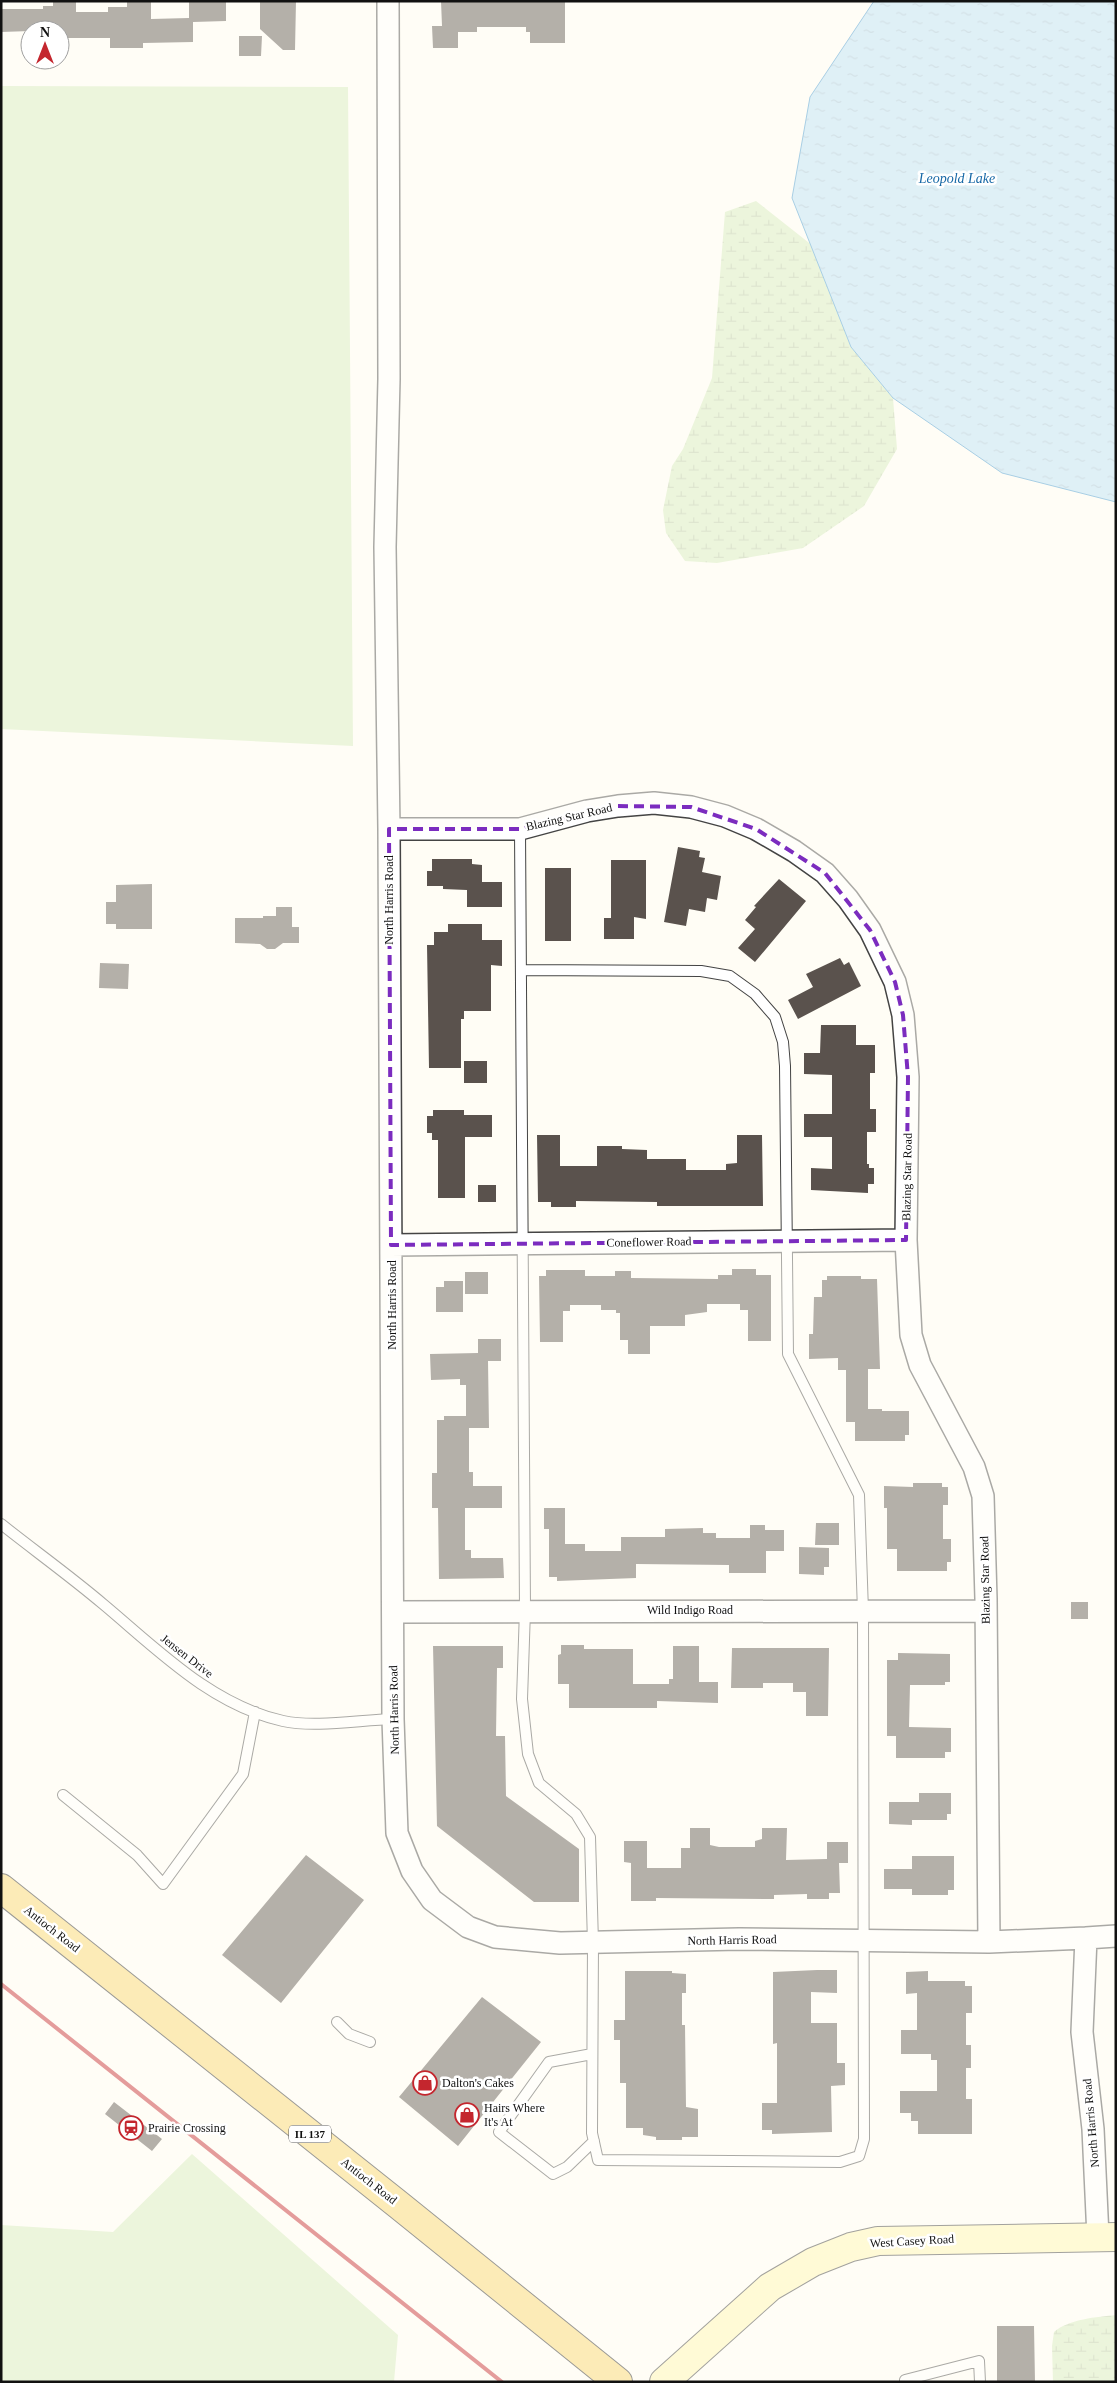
<svg xmlns="http://www.w3.org/2000/svg" width="1117" height="2383" font-family="Georgia,serif">
<style>
.grass{fill:#d5ebbd}
.wetland{fill:url(#wetland-marsh)}
.water{fill:url(#water-ripples);stroke:#3f96cf}
.building{fill:#5a524d}
.lines{fill:none;stroke-linecap:round;stroke-linejoin:round}
.service-casing{stroke:#444;stroke-width:12}
.minor-casing{stroke:#444;stroke-width:24}
.secondary-casing{stroke:#333;stroke-width:30}
.primary-casing{stroke:#222;stroke-width:30}
.service{stroke:#fff;stroke-width:10}
.minor{stroke:#fff;stroke-width:21}
.secondary{stroke:#fff6b0;stroke-width:28}
.primary{stroke:#f9d66b;stroke-width:28}
.rail{stroke:#c4262e;stroke-width:4}
.marked{fill:none;stroke:#7b2cbf;stroke-width:4;stroke-dasharray:10 6;stroke-linejoin:round}
.labels{text-anchor:middle;dominant-baseline:central;stroke-width:5;stroke-linejoin:round;paint-order:stroke}
.shield{fill:#fff;stroke:#585858;stroke-width:1}
.shield-label{font-size:11px;font-weight:bold;fill:#111}
.street-label{font-size:12px;fill:#111;stroke:#fff}
.poi-label{font-size:12px;fill:#111;stroke:#fff;text-anchor:start}
.water-label{font-size:14px;font-style:italic;fill:#1768a6;stroke:#fff}
</style>
<defs>
<pattern id="wetland-marsh" width="20" height="14" patternUnits="userSpaceOnUse" patternTransform="scale(1.25)"><rect width="20" height="14" fill="#d5ebbd"/><path d="M1 5h8M5 5V1M11 12h8M15 12V8" fill="none" stroke="#b6c8a1"/></pattern>
<pattern id="water-ripples" width="26" height="14" patternUnits="userSpaceOnUse" patternTransform="scale(1.25)"><rect width="26" height="14" fill="#b9e0f7"/><path d="M2 4q2-2 4 0t4 0M15 11q2-2 4 0t4 0" fill="none" stroke="#9ebfd3"/></pattern>
</defs>
<rect width="100%" height="100%" fill="#fffdf5"/>
<path class="grass" d="M 1,86 L 348,87 L 353,746 L 1,729 Z
M 192,2154 L 398,2335 L 394,2382 L 1,2382 L 1,2225 L 113,2232 Z"/>
<path class="wetland" d="M 756,201 L 813,246 L 851,347 L 893,398 L 897,449 L 864,506 L 803,548 L 717,563 L 685,561 L 666,533 L 663,510 L 672,466 L 683,449 L 712,378 L 725,212 Z
M 1116,2315 L 1116,2382 L 1053,2382 L 1052,2346 L 1054,2332 C 1069,2319 1097,2317 1116,2315 Z"/>
<path class="water" d="M 874,1 L 1116,1 L 1116,502 L 1002,473 L 893,398 L 851,347 L 792,198 L 810,97 Z"/>
<path class="building" d="M 53,1 L 76,1 L 76,12 L 108,12 L 108,7 L 127,7 L 127,1 L 151,1 L 151,19 L 189,18 L 189,1 L 226,1 L 226,21 L 193,22 L 193,42 L 143,43 L 143,48 L 110,48 L 110,38 L 60,38 L 60,30 L 1,32 L 1,9 L 43,9 L 43,6 L 53,6 Z
M 260,1 L 296,1 L 295,50 L 283,50 L 260,29 Z
M 441,1 L 565,1 L 565,43 L 530,43 L 530,32 L 526,32 L 526,27 L 477,27 L 477,32 L 458,32 L 458,48 L 433,48 L 432,26 L 442,26 Z
M 239,36 L 262,36 L 261,56 L 239,56 Z
M 678,847 L 700,851 L 699,857 L 705,858 L 702,872 L 721,876 L 717,900 L 707,898 L 705,912 L 689,909 L 686,926 L 664,922 Z
M 432,859 L 472,859 L 472,864 L 482,865 L 482,882 L 502,882 L 502,907 L 467,907 L 467,890 L 443,889 L 443,886 L 427,886 L 427,871 L 432,871 Z
M 611,860 L 646,860 L 646,919 L 634,917 L 634,939 L 604,939 L 604,918 L 611,918 Z
M 545,868 L 571,868 L 571,941 L 545,941 Z
M 779,879 L 806,901 L 755,962 L 738,948 L 755,929 L 745,920 L 756,907 L 754,906 Z
M 152,884 L 152,929 L 116,929 L 116,924 L 106,924 L 106,902 L 116,902 L 116,885 Z
M 276,907 L 292,907 L 292,927 L 299,927 L 299,943 L 283,943 L 275,949 L 267,949 L 260,944 L 235,943 L 235,918 L 263,918 L 263,916 L 276,916 Z
M 448,924 L 482,924 L 482,940 L 502,940 L 502,966 L 491,965 L 491,1011 L 464,1011 L 464,1019 L 461,1019 L 461,1068 L 429,1068 L 427,945 L 434,945 L 434,932 L 448,932 Z
M 840,958 L 844,965 L 849,962 L 861,986 L 798,1019 L 788,1000 L 813,987 L 806,974 Z
M 100,963 L 129,964 L 128,989 L 99,988 Z
M 821,1025 L 856,1025 L 856,1045 L 875,1045 L 875,1073 L 870,1073 L 870,1109 L 876,1109 L 876,1132 L 867,1132 L 867,1164 L 869,1164 L 869,1168 L 874,1168 L 874,1184 L 868,1184 L 868,1193 L 811,1190 L 811,1168 L 832,1169 L 832,1137 L 804,1137 L 804,1114 L 832,1114 L 832,1075 L 804,1074 L 804,1053 L 820,1053 Z
M 464,1061 L 487,1061 L 487,1083 L 464,1083 Z
M 433,1110 L 464,1110 L 464,1115 L 492,1115 L 492,1137 L 465,1137 L 465,1198 L 438,1198 L 438,1140 L 432,1140 L 432,1133 L 427,1133 L 427,1116 L 433,1116 Z
M 537,1135 L 560,1135 L 560,1166 L 597,1166 L 597,1146 L 622,1146 L 622,1149 L 647,1150 L 647,1159 L 686,1159 L 686,1170 L 726,1170 L 726,1164 L 737,1163 L 737,1135 L 762,1135 L 763,1206 L 657,1206 L 657,1202 L 576,1201 L 576,1207 L 551,1207 L 551,1202 L 538,1202 Z
M 478,1185 L 496,1185 L 496,1202 L 478,1202 Z
M 732,1269 L 756,1269 L 756,1275 L 771,1275 L 771,1341 L 748,1341 L 748,1310 L 740,1310 L 740,1304 L 707,1304 L 707,1312 L 685,1315 L 685,1326 L 650,1326 L 650,1354 L 628,1354 L 628,1340 L 620,1340 L 620,1313 L 616,1313 L 616,1310 L 601,1310 L 601,1305 L 570,1305 L 570,1311 L 563,1311 L 563,1342 L 540,1342 L 539,1276 L 546,1276 L 546,1270 L 585,1270 L 585,1276 L 615,1276 L 615,1271 L 631,1271 L 631,1278 L 718,1279 L 718,1275 L 732,1275 Z
M 465,1272 L 488,1272 L 488,1294 L 465,1294 Z
M 827,1276 L 861,1276 L 861,1279 L 877,1279 L 880,1369 L 868,1369 L 868,1409 L 882,1409 L 882,1411 L 909,1411 L 909,1435 L 905,1435 L 905,1441 L 855,1441 L 855,1422 L 846,1422 L 846,1370 L 838,1370 L 838,1358 L 809,1359 L 809,1334 L 813,1334 L 814,1297 L 822,1297 L 822,1280 L 827,1280 Z
M 444,1281 L 463,1281 L 463,1312 L 436,1312 L 436,1287 L 444,1287 Z
M 478,1339 L 501,1339 L 501,1361 L 488,1361 L 489,1428 L 469,1428 L 469,1472 L 473,1472 L 473,1486 L 502,1486 L 502,1508 L 465,1508 L 465,1550 L 471,1550 L 471,1558 L 503,1558 L 504,1578 L 439,1579 L 438,1508 L 432,1508 L 432,1473 L 437,1473 L 437,1420 L 444,1420 L 444,1416 L 466,1416 L 466,1385 L 460,1385 L 460,1379 L 431,1380 L 430,1354 L 478,1353 Z
M 913,1483 L 942,1483 L 942,1487 L 948,1487 L 948,1505 L 943,1505 L 943,1539 L 951,1539 L 951,1562 L 947,1562 L 947,1571 L 897,1571 L 897,1549 L 887,1549 L 887,1508 L 884,1508 L 884,1486 L 913,1487 Z
M 544,1508 L 565,1508 L 565,1544 L 585,1544 L 585,1551 L 621,1551 L 621,1537 L 665,1537 L 665,1529 L 703,1528 L 703,1533 L 716,1533 L 716,1538 L 750,1538 L 750,1525 L 765,1525 L 765,1530 L 784,1530 L 784,1551 L 766,1551 L 766,1573 L 729,1573 L 729,1565 L 636,1564 L 636,1578 L 557,1581 L 557,1577 L 549,1577 L 549,1529 L 544,1529 Z
M 816,1523 L 839,1523 L 839,1545 L 815,1545 Z
M 799,1547 L 829,1548 L 829,1567 L 824,1567 L 824,1575 L 799,1574 Z
M 1071,1602 L 1088,1602 L 1088,1619 L 1071,1619 Z
M 561,1645 L 584,1645 L 584,1649 L 633,1649 L 633,1684 L 669,1684 L 669,1679 L 673,1679 L 673,1646 L 699,1646 L 699,1682 L 718,1682 L 718,1703 L 657,1701 L 657,1708 L 569,1708 L 569,1684 L 558,1684 L 558,1655 L 561,1654 Z
M 433,1646 L 503,1646 L 503,1668 L 497,1668 L 496,1736 L 505,1736 L 506,1796 L 579,1849 L 579,1902 L 534,1902 L 437,1826 Z
M 732,1648 L 829,1648 L 828,1716 L 806,1716 L 806,1692 L 793,1692 L 793,1683 L 763,1683 L 763,1688 L 731,1688 Z
M 898,1653 L 950,1654 L 950,1682 L 945,1682 L 945,1685 L 910,1685 L 909,1727 L 951,1728 L 951,1752 L 945,1752 L 945,1758 L 896,1758 L 896,1736 L 887,1736 L 887,1660 L 898,1660 Z
M 919,1793 L 951,1793 L 951,1814 L 947,1814 L 947,1820 L 912,1820 L 912,1825 L 889,1824 L 889,1802 L 919,1802 Z
M 690,1828 L 710,1828 L 710,1845 L 719,1847 L 755,1847 L 755,1841 L 762,1839 L 762,1828 L 787,1828 L 786,1860 L 827,1859 L 827,1842 L 848,1842 L 848,1863 L 839,1863 L 840,1893 L 829,1893 L 829,1899 L 807,1899 L 807,1894 L 774,1895 L 774,1899 L 656,1898 L 656,1901 L 631,1901 L 631,1863 L 624,1862 L 624,1841 L 647,1841 L 647,1868 L 681,1868 L 681,1848 L 690,1848 Z
M 306,1855 L 364,1900 L 281,2003 L 222,1955 Z
M 912,1856 L 954,1856 L 954,1890 L 948,1890 L 948,1895 L 912,1895 L 912,1889 L 884,1889 L 884,1869 L 912,1869 Z
M 817,1970 L 837,1970 L 837,1993 L 811,1992 L 811,2023 L 837,2023 L 837,2063 L 845,2063 L 845,2085 L 831,2086 L 832,2132 L 772,2134 L 772,2130 L 762,2130 L 762,2103 L 777,2103 L 777,2043 L 773,2044 L 773,1972 Z
M 625,1971 L 672,1971 L 672,1973 L 686,1974 L 686,1993 L 682,1993 L 682,2025 L 685,2025 L 686,2107 L 698,2109 L 698,2137 L 682,2137 L 682,2140 L 656,2140 L 656,2137 L 643,2135 L 643,2128 L 626,2128 L 626,2083 L 620,2083 L 620,2040 L 614,2040 L 614,2020 L 625,2020 Z
M 928,1971 L 928,1981 L 965,1981 L 965,1986 L 972,1986 L 972,2013 L 966,2013 L 966,2045 L 971,2045 L 971,2068 L 966,2068 L 966,2099 L 972,2099 L 972,2134 L 918,2134 L 918,2121 L 911,2121 L 911,2113 L 900,2113 L 900,2091 L 937,2091 L 937,2060 L 931,2060 L 931,2054 L 901,2054 L 901,2030 L 917,2030 L 917,1993 L 906,1994 L 906,1972 Z
M 482,1997 L 541,2042 L 458,2146 L 399,2097 Z
M 114,2102 L 162,2139 L 152,2151 L 105,2114 Z
M 997,2326 L 1034,2326 L 1035,2382 L 997,2382 Z"/>
<g class="lines">
<g class="service-casing">
<path id="service" d="M 520,829 L 525,1610 L 522,1699 L 528,1754 L 539,1783 L 576,1814 L 590,1837 L 593,1943 L 592,2133 L 598,2160 L 840,2162 L 859,2156 L 864,2139 L 863,1611 L 859,1495 L 788,1354 L 785,1066 L 783,1042 L 775,1017 L 755,994 L 730,976 L 701,971 L 521,970
M 1,1524 C 35,1551 70,1576 103,1604 C 157,1649 211,1705 283,1721 C 315,1728 359,1720 393,1719
M 63,1795 L 137,1855 L 163,1884 L 243,1774 L 255,1712
M 337,2022 L 349,2034 L 370,2042
M 592,2054 L 549,2062 L 499,2132 L 553,2174 L 567,2167 L 594,2141
M 905,2380 L 979,2361 L 980,2382"/>
</g>
<g class="minor-casing">
<path id="minor" d="M 388,1 L 389,379 L 385,547 L 389,829 L 393,1719 L 397,1833 L 412,1871 L 432,1900 L 468,1927 L 495,1937 L 560,1943 L 739,1939 L 989,1942 L 1086,1938 L 1082,2032 L 1093,2129 L 1098,2237
M 389,829 L 520,829 L 587,811 L 618,806 L 654,803 L 691,807 L 725,816 L 756,829 L 794,851 L 825,873 L 848,899 L 870,930 L 895,982 L 903,1015 L 908,1077 L 906,1240 L 911,1335 L 920,1365 L 974,1467 L 983,1496 L 986,1599 L 989,1942
M 391,1245 L 906,1240
M 394,1612 L 985,1611
M 1086,1938 L 1116,1936"/>
</g>
<g class="secondary-casing">
<path id="secondary" d="M 664,2382 L 770,2287 L 813,2262 L 851,2247 L 878,2241 L 1116,2237"/>
</g>
<g class="primary-casing">
<path id="primary" d="M 1,1888 L 400,2206 L 618,2382"/>
</g>
<use href="#service" class="service"/>
<use href="#minor" class="minor"/>
<use href="#secondary" class="secondary"/>
<use href="#primary" class="primary"/>
<path class="rail" d="M 1,1984 L 502,2382"/>
</g>
<path d="M0 0H1117V2383H0ZM 618,806 L 691,807 L 756,829 L 825,873 L 870,930 L 895,982 L 903,1015 L 908,1077 L 906,1240 L 391,1245 L 389,829 L 520,829 Z" fill="#fffdf5" fill-opacity=".55" fill-rule="evenodd"/>
<path class="marked" d="M 618,806 L 691,807 L 756,829 L 825,873 L 870,930 L 895,982 L 903,1015 L 908,1077 L 906,1240 L 391,1245 L 389,829 L 520,829 Z"/>
<defs>
<g id="shop-ring" transform="scale(1.25)"><circle r="9.5" fill="#fff" stroke="#c4262e" stroke-width="1.5"/><path d="M-5-2.5h2.3a2.7 3.5 0 0 1 5.4 0H5L5.5 6h-11ZM-1.5-2.5h3a1.5 2.3 0 0 0-3 0Z" fill="#c4262e"/></g>
<g id="station-ring" transform="scale(1.25)"><circle r="9.5" fill="#fff" stroke="#c4262e" stroke-width="1.5"/><path d="M-3-6H3Q5-6 5-4V2Q5 4 3 4L4.5 6H3L1.5 4h-3L-3 6H-4.5L-3 4Q-5 4-5 2V-4Q-5-6-3-6ZM-3.5-4v3h7v-3ZM-3.5 1v1.5H-2V1ZM2 1v1.5H3.5V1Z" fill="#c4262e"/></g>
</defs>
<g fill-rule="evenodd">
<use href="#shop-ring" x="425" y="2083"/>
<use href="#shop-ring" x="467" y="2115"/>
<use href="#station-ring" x="131" y="2128"/>
</g>
<g class="labels">
<rect class="shield" x="289" y="2125.5" width="42" height="17" rx="4"/>
<g class="shield-label">
<text x="310" y="2134">IL 137</text>
</g>
<g class="street-label">
<text transform="translate(569 817) rotate(-13)">Blazing Star Road</text>
<text transform="translate(389 900) rotate(-90)">North Harris Road</text>
<text transform="translate(907 1177) rotate(-89)">Blazing Star Road</text>
<text transform="translate(649 1242) rotate(-1)">Coneflower Road</text>
<text transform="translate(392 1305) rotate(-90)">North Harris Road</text>
<text transform="translate(985 1580) rotate(-91)">Blazing Star Road</text>
<text x="690" y="1610">Wild Indigo Road</text>
<text transform="translate(187 1656) rotate(38)">Jensen Drive</text>
<text transform="translate(394 1710) rotate(-91)">North Harris Road</text>
<text transform="translate(52 1929) rotate(38)">Antioch Road</text>
<text transform="translate(732 1940) rotate(-1)">North Harris Road</text>
<text transform="translate(1091 2123) rotate(-95)">North Harris Road</text>
<text transform="translate(369 2181) rotate(38)">Antioch Road</text>
<text transform="translate(912 2241) rotate(-3)">West Casey Road</text>
</g>
<g class="poi-label">
<text x="442" y="2083">Dalton's Cakes</text>
<text x="484" y="2108">Hairs Where<tspan x="484" dy="14">It's At</tspan></text>
<text x="148" y="2128">Prairie Crossing</text>
</g>
<g class="water-label">
<text x="957" y="178">Leopold Lake</text>
</g>
</g>
<rect width="1117" height="2383" fill="none" stroke="#111111" stroke-width="5"/>
<g transform="translate(45 45)"><circle r="24" fill="#ffffff" stroke="#a0a0a0"/>
<path d="M0-4L9 19L0 12L-9 19Z" fill="#c4262e"/>
<text y="-8" font-size="14" font-weight="bold" text-anchor="middle" fill="#111111">N</text>
</g>
</svg>
